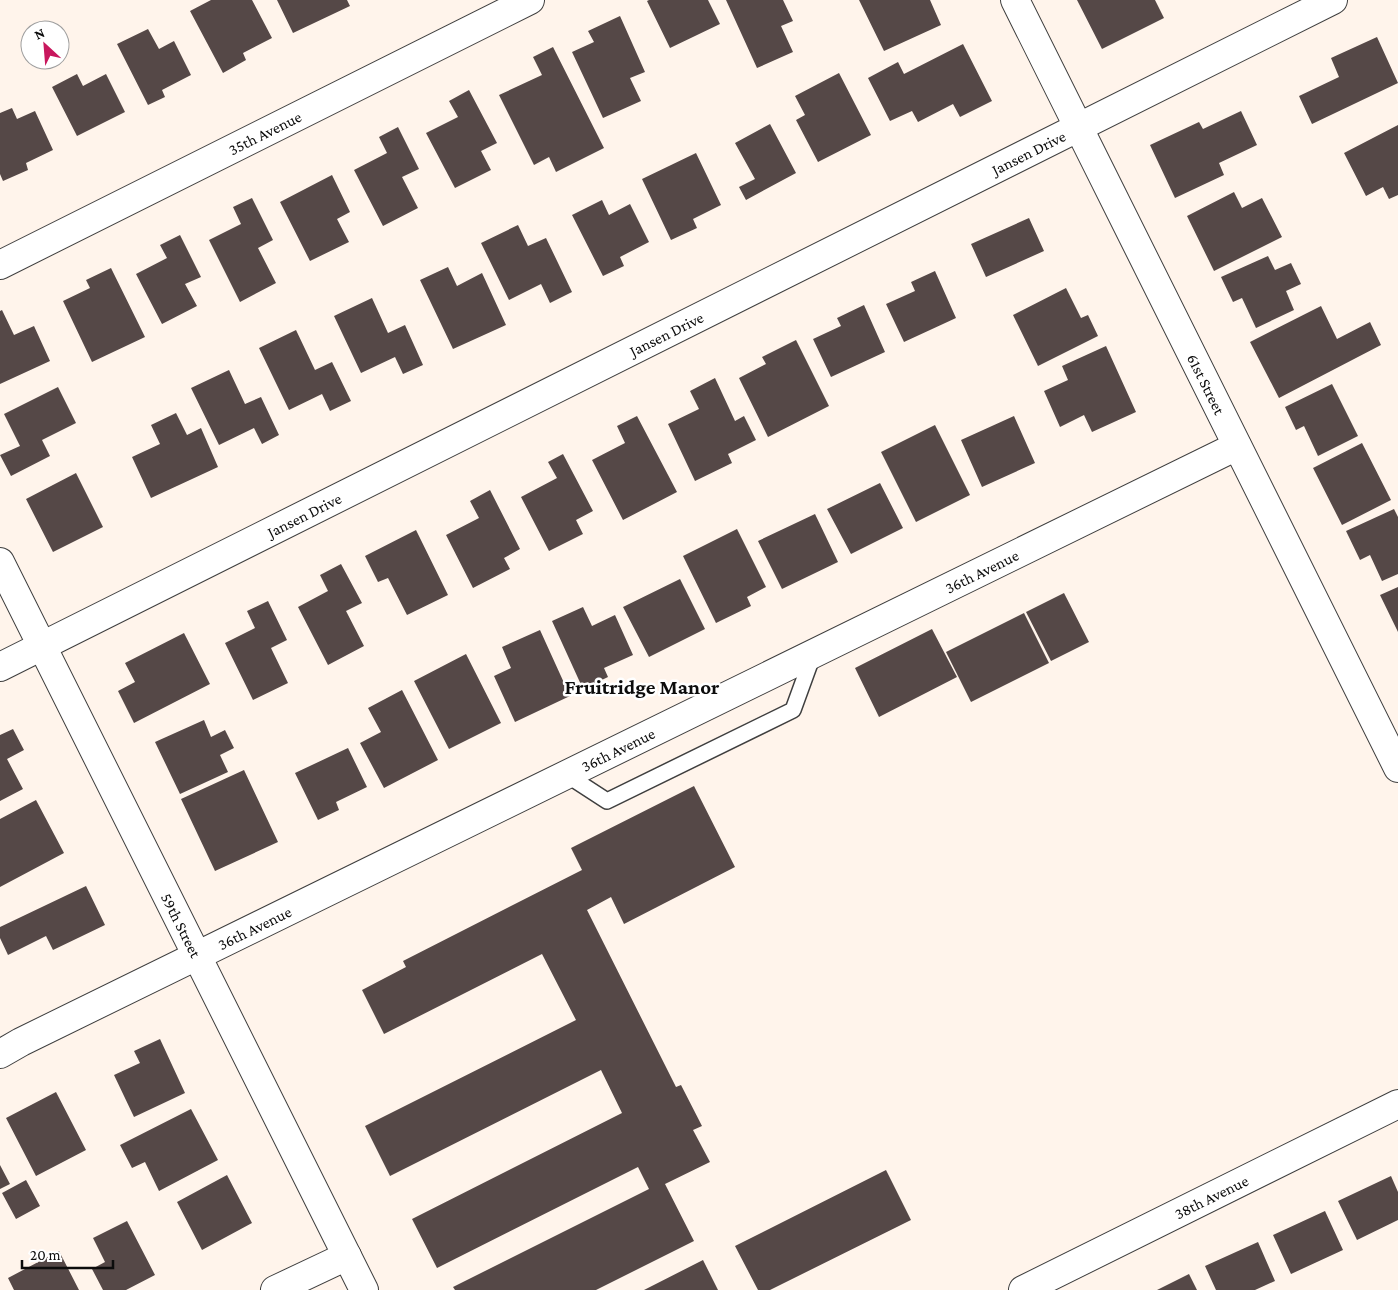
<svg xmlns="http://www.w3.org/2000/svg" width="1398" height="1290" font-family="'Crimson Pro',serif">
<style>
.building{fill:#554847}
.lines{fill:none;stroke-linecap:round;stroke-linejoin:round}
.lane-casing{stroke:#3f3f3f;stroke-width:18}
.street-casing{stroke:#3f3f3f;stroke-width:30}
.lane{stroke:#fff;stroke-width:15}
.street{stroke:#fff;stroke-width:28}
.labels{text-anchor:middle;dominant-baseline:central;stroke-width:5;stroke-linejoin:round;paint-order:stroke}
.street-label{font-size:16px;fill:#0c0c0c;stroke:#fff}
.district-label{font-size:21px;font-weight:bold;fill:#0c0c0c;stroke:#fff}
</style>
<rect width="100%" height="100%" fill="#fff4eb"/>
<path class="building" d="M 211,0 L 252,0 L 272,38 L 243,53 L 246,60 L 223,73 L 190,11 Z
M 277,0 L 347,0 L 350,6 L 293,33 Z
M 649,0 L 708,0 L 720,24 L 670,48 L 647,1 Z
M 726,0 L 783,0 L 793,21 L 781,26 L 793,52 L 757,68 Z
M 859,0 L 930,0 L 941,25 L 884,51 Z
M 1077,0 L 1155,0 L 1164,18 L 1102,49 Z
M 620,16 L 645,72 L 630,78 L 641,101 L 603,118 L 572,52 L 594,42 L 588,31 Z
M 148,29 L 159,49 L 174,41 L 191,75 L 162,90 L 165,97 L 148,105 L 117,44 Z
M 1377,37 L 1398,83 L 1312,124 L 1299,96 L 1339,77 L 1331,58 Z
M 963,44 L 992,101 L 960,117 L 953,104 L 918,122 L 912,111 L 890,121 L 868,78 L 898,62 L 904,74 Z
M 553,47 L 604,148 L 556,172 L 549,157 L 534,165 L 499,95 L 542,75 L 533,57 Z
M 839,73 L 871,135 L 818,162 L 796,120 L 805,115 L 795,96 Z
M 77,74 L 83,86 L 106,74 L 125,112 L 77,136 L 52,87 Z
M 469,90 L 497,143 L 481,151 L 491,170 L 455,188 L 426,133 L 458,117 L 449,101 Z
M 12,108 L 17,119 L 35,111 L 53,150 L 26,163 L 28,170 L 3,181 L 0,174 L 0,113 Z
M 1241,111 L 1257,145 L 1219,163 L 1224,175 L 1175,198 L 1150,145 L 1199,122 L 1203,129 Z
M 770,124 L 796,173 L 746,200 L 739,187 L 755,179 L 735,143 Z
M 1398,125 L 1398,195 L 1389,199 L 1383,187 L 1366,196 L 1344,153 Z
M 398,127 L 419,169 L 402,177 L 418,208 L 383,226 L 354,170 L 387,153 L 379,137 Z
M 696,153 L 721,205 L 693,219 L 697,228 L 671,240 L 642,179 Z
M 332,175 L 350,212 L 337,219 L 349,242 L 310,261 L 280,202 Z
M 1234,192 L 1242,208 L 1262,198 L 1282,237 L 1214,271 L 1187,216 Z
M 252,198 L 273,240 L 258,248 L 276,283 L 240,302 L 209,240 L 241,224 L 233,207 Z
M 602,200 L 609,215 L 630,204 L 649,242 L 620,257 L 624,266 L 603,276 L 572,215 Z
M 1029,218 L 1044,251 L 986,277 L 971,244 Z
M 518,225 L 528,246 L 546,238 L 572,292 L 550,303 L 541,284 L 509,300 L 481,243 Z
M 180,235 L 201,277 L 185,284 L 197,306 L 162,324 L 136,274 L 167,258 L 160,245 Z
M 1268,256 L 1275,270 L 1291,263 L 1301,284 L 1286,291 L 1294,310 L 1256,328 L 1242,298 L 1233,302 L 1221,277 Z
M 448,267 L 457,286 L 482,273 L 506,325 L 453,349 L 420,280 Z
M 111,268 L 145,337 L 92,362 L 63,301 L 90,288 L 86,280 Z
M 935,271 L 956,318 L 904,342 L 886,304 L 915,291 L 911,282 Z
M 1066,288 L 1081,318 L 1088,315 L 1098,336 L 1038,366 L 1013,315 Z
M 372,298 L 388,333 L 405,325 L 423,365 L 403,374 L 395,357 L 361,373 L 334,316 Z
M 864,305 L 885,352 L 831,377 L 813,339 L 841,326 L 837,318 Z
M 1321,306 L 1337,339 L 1370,322 L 1381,345 L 1279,398 L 1250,342 Z
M 2,310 L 14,335 L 34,326 L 50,361 L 0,384 L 0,311 Z
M 296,330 L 315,370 L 332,362 L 351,401 L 330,411 L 322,394 L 289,410 L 259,348 Z
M 796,340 L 829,406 L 768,437 L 739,378 L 766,364 L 762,357 Z
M 1106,346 L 1136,412 L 1092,432 L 1084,415 L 1060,427 L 1044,391 L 1068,380 L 1062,366 Z
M 229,370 L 245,404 L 261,397 L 279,435 L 262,444 L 254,428 L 219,445 L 191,388 Z
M 715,378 L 735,421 L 744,416 L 756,440 L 728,454 L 732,463 L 695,481 L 668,424 L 699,409 L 690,391 Z
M 1332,384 L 1358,436 L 1318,456 L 1304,426 L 1296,430 L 1285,407 Z
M 58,387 L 76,423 L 42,440 L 50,456 L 11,476 L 0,455 L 20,446 L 4,414 Z
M 176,413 L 187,435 L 201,428 L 218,467 L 151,498 L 132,457 L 160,444 L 151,425 Z
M 637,416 L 677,492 L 623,520 L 592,460 L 625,443 L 617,426 Z
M 1014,416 L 1035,463 L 982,487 L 961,440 Z
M 935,425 L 970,495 L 916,522 L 881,452 Z
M 1362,443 L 1391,500 L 1342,525 L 1313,468 Z
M 563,454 L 593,511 L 576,520 L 583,534 L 549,551 L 521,497 L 557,478 L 548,462 Z
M 76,473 L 103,527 L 53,552 L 26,499 Z
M 880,483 L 903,528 L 851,554 L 827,509 Z
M 490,490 L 520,549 L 504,558 L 510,569 L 473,588 L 446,535 L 479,518 L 470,501 Z
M 1394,509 L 1398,517 L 1398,574 L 1382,581 L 1370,555 L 1360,560 L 1346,531 Z
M 815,514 L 838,562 L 782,589 L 758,541 Z
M 737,529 L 766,587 L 747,597 L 751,606 L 716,623 L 683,556 Z
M 416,530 L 448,595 L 407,615 L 388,578 L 378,582 L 365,556 Z
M 341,564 L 362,603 L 346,611 L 364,646 L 328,665 L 298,607 L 328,591 L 320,575 Z
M 680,579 L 705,629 L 649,657 L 623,607 Z
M 1398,587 L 1398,632 L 1380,595 Z
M 1064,593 L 1089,642 L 1051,661 L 1026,612 Z
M 268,601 L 287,640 L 271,648 L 288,683 L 253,700 L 225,643 L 255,628 L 247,611 Z
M 583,607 L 592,626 L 615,615 L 633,655 L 604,668 L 608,677 L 583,689 L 552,621 Z
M 1024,613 L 1049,663 L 971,702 L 946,652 Z
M 932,629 L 957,677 L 879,717 L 855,668 Z
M 540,630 L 570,696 L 515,722 L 494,676 L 511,668 L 502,647 Z
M 184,633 L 210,684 L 134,723 L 118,691 L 135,682 L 125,663 Z
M 466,654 L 501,723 L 449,749 L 414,681 Z
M 402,690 L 438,760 L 384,788 L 360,743 L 381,732 L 368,708 Z
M 204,720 L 211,737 L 225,730 L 234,748 L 220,755 L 228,772 L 180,794 L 155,742 Z
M 13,729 L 24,750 L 7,759 L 23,789 L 0,801 L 0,735 Z
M 348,748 L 367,787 L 336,802 L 339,810 L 318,820 L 295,773 Z
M 244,770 L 278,842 L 215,871 L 181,799 Z
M 694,786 L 735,867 L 624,924 L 611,897 L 587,910 L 676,1087 L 681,1085 L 702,1126 L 693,1130 L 710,1162 L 665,1184 L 694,1241 L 596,1290 L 455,1290 L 453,1287 L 649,1189 L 638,1167 L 437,1268 L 412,1219 L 622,1113 L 601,1070 L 390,1176 L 365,1126 L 576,1020 L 542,954 L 384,1034 L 362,990 L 406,967 L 403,961 L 582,870 L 571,848 Z
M 36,800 L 64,853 L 0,887 L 0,819 Z
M 86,886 L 105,925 L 53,950 L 46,936 L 8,955 L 0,938 L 0,927 Z
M 160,1039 L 185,1093 L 134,1117 L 114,1075 L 140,1063 L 134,1051 Z
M 56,1092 L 86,1150 L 36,1176 L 6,1118 Z
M 191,1109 L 218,1160 L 159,1191 L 145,1162 L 132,1168 L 120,1145 Z
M 0,1165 L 10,1184 L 0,1189 Z
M 886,1170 L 911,1220 L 770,1290 L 758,1290 L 735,1246 Z
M 227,1175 L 252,1223 L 202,1250 L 177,1202 Z
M 1391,1176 L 1398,1192 L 1398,1220 L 1357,1240 L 1338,1201 Z
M 26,1180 L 40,1206 L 16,1219 L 2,1193 Z
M 1325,1211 L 1343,1250 L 1291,1274 L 1273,1235 Z
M 127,1221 L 155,1275 L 126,1290 L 103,1290 L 92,1269 L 105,1262 L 93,1238 Z
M 1258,1242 L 1275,1281 L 1255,1290 L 1216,1290 L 1205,1266 Z
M 59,1251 L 79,1290 L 14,1290 L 8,1278 Z
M 703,1260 L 718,1290 L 644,1290 Z
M 1189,1274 L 1197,1290 L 1157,1290 Z"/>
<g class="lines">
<g class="lane-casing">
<path id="lane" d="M 567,775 L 607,801 L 793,710 L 813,655"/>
</g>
<g class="street-casing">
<g id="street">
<path id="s1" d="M 1015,0 L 1398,768"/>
<path id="s2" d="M 0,265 L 530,0"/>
<path id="s3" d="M 0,562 L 364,1290"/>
<path id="s4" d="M 0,667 L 1333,0"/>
<path id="s5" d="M 0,1054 L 21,1042 L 1237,446"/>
<path d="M 275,1290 L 347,1256"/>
<path id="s6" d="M 1023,1290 L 1398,1104"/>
</g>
</g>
<use href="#lane" class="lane"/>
<use href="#street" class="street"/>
</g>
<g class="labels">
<g class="street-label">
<text stroke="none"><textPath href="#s2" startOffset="296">35th Avenue</textPath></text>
<text stroke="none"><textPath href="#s4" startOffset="1150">Jansen Drive</textPath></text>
<text stroke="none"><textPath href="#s4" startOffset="745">Jansen Drive</textPath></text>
<text stroke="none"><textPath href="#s1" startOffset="429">61st Street</textPath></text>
<text stroke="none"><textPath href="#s4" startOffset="340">Jansen Drive</textPath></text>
<text stroke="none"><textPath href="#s5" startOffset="1094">36th Avenue</textPath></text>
<text stroke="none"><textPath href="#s5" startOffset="689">36th Avenue</textPath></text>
<text stroke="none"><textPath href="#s3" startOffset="406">59th Street</textPath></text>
<text stroke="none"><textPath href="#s5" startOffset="284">36th Avenue</textPath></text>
<text stroke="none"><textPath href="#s6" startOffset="210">38th Avenue</textPath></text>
</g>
<g class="district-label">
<text x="642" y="687">Fruitridge Manor</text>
</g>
</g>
<g transform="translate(45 45) rotate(334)"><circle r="24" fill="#ffffff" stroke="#9e9e9e"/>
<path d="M0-4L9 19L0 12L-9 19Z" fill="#c8175d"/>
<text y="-8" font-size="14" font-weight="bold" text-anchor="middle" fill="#0c0c0c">N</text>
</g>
<path d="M22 1260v8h91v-8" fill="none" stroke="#0c0c0c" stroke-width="2.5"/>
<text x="30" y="1260" font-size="15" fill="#0c0c0c" stroke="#ffffff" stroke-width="4" paint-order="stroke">20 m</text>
</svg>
